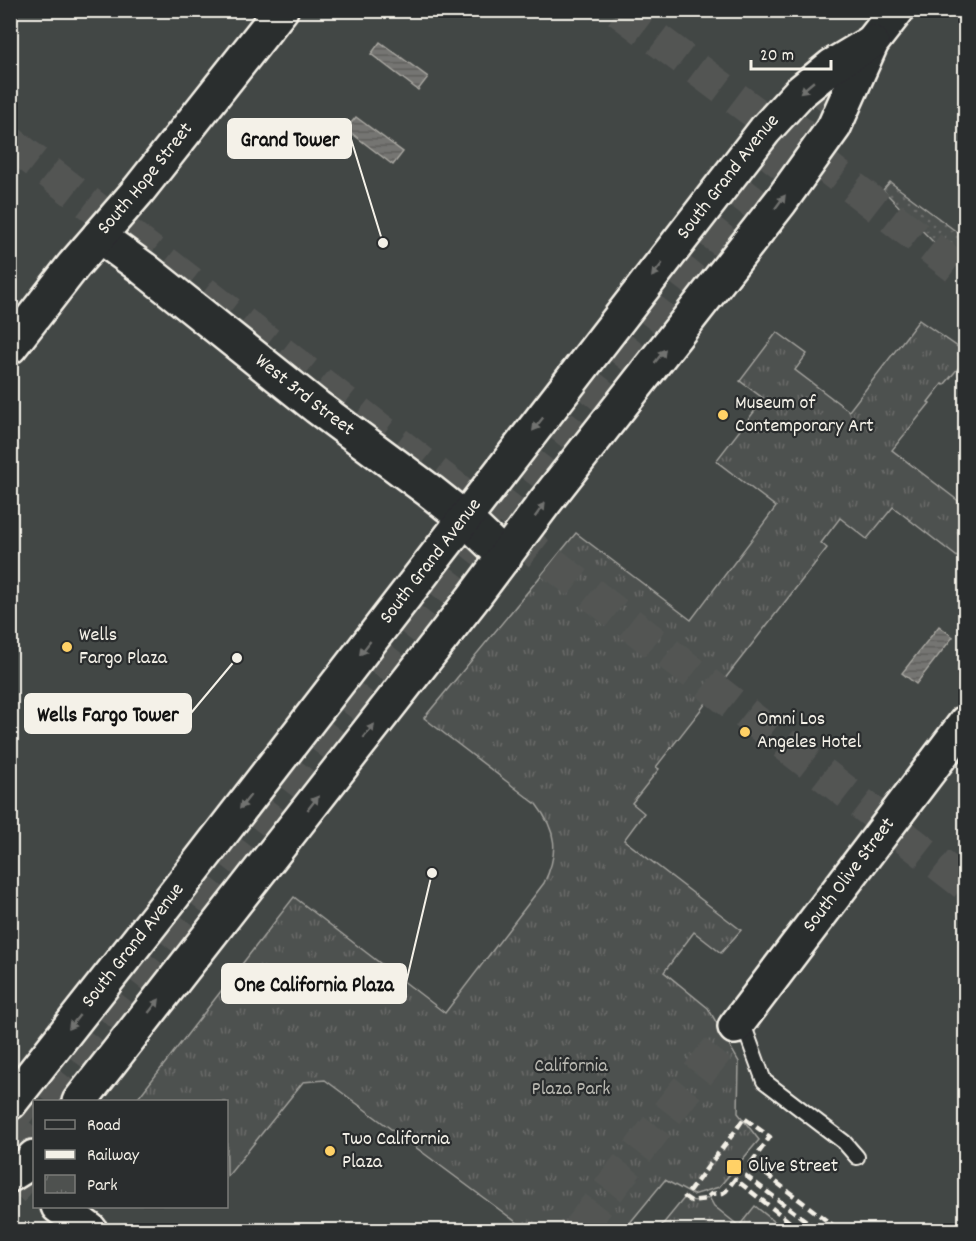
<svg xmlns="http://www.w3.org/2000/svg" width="976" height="1241" font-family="Dekko,sans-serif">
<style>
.built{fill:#434645;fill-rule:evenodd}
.grass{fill:url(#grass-dots);stroke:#a1a19c;stroke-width:1.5}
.park{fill:url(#park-tufts);stroke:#a1a19c;stroke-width:1.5}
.water{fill:url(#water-rules);stroke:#a8a7a1;stroke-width:1.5}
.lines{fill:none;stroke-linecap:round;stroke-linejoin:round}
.minor-tunnel{stroke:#525553;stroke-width:27;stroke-dasharray:27 14;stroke-linecap:butt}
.secondary-tunnel{stroke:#525553;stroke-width:33;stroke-dasharray:33 16;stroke-linecap:butt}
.primary-tunnel{stroke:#525553;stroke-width:33;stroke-dasharray:33 16;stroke-linecap:butt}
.service-casing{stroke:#f4f1e8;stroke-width:18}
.secondary-casing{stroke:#f4f1e8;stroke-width:38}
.primary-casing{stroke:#f4f1e8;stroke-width:38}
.service{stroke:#2a2d2e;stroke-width:14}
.secondary{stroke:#2a2d2e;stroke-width:33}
.primary{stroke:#2a2d2e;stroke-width:33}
.rail{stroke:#f4f1e8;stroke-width:4.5;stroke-dasharray:9 4.5;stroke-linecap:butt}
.oneway{fill:#71726f}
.poi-dot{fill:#ffd166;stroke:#2a2d2e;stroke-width:2}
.labels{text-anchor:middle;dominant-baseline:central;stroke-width:4.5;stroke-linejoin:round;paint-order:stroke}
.street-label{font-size:20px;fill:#f4f1e8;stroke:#2a2d2e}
.poi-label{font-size:20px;fill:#f4f1e8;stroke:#2a2d2e;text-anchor:start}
.park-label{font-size:20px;fill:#bab9b2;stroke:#2a2d2e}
.leader{fill:none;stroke:#f4f1e8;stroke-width:2}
.callout-dot{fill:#f4f1e8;stroke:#2a2d2e;stroke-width:2}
.callout{fill:#f4f1e8;stroke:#f4f1e8;stroke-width:2}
.callout-label{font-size:21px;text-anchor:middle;font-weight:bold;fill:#111}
</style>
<defs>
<pattern id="grass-dots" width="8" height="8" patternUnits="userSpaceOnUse" patternTransform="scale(1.5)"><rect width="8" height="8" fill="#4e514f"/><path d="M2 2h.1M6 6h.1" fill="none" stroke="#686a68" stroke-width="1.8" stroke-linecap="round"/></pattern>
<pattern id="park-tufts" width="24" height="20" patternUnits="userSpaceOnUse" patternTransform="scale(1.5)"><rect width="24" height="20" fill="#4e514f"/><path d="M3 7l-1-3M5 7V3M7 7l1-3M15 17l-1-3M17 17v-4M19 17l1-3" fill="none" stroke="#686a68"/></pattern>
<pattern id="water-rules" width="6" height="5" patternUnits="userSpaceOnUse" patternTransform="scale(1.5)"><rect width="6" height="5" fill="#757572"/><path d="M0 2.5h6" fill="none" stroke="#5f5e5c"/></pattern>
</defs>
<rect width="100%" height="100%" fill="#363939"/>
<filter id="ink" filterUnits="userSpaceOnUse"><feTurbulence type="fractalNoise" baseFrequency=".0167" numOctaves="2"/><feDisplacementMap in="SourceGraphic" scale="12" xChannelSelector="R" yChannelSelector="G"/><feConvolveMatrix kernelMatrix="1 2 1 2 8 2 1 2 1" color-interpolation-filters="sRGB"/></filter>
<g filter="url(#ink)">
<path class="built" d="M 10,11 L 965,11 L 965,1230 L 11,1230 ZM 34,1102 L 226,1102 L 226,1206 L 34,1206 Z"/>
<path class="grass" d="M 890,182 L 965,238 L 963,251 L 941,250 L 883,190 Z"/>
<path class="park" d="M 919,320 L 965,352 L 965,360 L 944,385 L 942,384 L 928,402 L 930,403 L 892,450 L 965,506 L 965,563 L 893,507 L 867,539 L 840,518 L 821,543 L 827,548 L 656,767 L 659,769 L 632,803 L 644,813 L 624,840 L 741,930 L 721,953 L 694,932 L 664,972 L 708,1008 L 739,1062 L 738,1113 L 759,1140 L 719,1187 L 693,1195 L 665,1180 L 624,1230 L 527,1230 L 325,1080 L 303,1082 L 227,1177 L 226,1102 L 135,1102 L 294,897 L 445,1013 L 544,883 C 559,852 557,831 536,804 L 424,718 L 576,533 L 691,620 L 776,507 L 716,461 L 764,399 L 740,381 L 777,332 L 807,354 L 795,370 L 849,411 Z
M 685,1197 C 692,1202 702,1202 709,1197 L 714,1206 L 739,1226 L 755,1206 L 785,1230 L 658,1230 Z"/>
<path class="water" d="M 380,42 L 428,77 L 418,90 L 371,54 Z
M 356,117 L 403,152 L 393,165 L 346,129 Z
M 939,626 L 953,637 L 916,684 L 902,673 Z"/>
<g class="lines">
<path class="minor-tunnel" d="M 793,141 L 852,72"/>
<path class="secondary-tunnel" d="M 618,10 L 793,141 L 966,275
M 47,1102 L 793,141
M 10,1149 L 34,1118
M 578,1230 L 669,1111 L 735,1027"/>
<path class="primary-tunnel" d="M 10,142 L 966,885
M 10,1099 L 34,1117
M 10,1171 L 34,1189"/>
<g class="service-casing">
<path id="service" d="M 742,1021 L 764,1081 L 844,1142 L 857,1157"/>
</g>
<g class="secondary-casing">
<g id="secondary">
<path id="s1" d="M 99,236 L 143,268 L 317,407 L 430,491 L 464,518 L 505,557"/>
<path id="s2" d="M 10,347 L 73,266 L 138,191 L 281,10"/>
<path id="s3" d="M 735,1027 L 966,722"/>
</g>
</g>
<g class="primary-casing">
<g id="primary">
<path d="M 79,1102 L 473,598 L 545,502 L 781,201 L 834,127 L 872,42 L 897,10"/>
<path id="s4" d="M 10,1103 L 170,900 L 765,130 L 799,93 L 832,66 L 872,42"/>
<path d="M 10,1175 L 31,1162 L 34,1157"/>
<path d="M 58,1206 L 90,1230"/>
</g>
</g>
<use href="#service" class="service"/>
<use href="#secondary" class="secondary"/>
<use href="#primary" class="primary"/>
<path class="rail" d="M 734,1167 L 809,1223 L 823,1230
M 800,1230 L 735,1179 L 726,1191 L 723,1193 L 711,1194 L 706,1199 L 691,1201 L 685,1197 L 736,1130 L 744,1118 L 770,1137 L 751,1163 L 839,1230"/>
</g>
<defs><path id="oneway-solid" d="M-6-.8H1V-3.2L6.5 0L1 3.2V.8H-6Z" transform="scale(1.5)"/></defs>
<g class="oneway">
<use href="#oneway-solid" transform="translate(807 87) rotate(140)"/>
<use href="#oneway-solid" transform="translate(780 202) rotate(-53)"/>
<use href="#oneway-solid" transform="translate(657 270) rotate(128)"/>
<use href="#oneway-solid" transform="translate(660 356) rotate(-52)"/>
<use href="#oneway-solid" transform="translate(538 424) rotate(128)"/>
<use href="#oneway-solid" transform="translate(540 510) rotate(-54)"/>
<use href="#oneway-solid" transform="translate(365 648) rotate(128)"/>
<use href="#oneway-solid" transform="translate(369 731) rotate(-52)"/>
<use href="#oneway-solid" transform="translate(245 802) rotate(128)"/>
<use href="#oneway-solid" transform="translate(313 803) rotate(-52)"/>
<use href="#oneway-solid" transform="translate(154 1006) rotate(-52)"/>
<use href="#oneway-solid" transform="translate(74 1022) rotate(128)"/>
</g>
</g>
<g class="poi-dot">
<circle cx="723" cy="415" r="6"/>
<circle cx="67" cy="647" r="6"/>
<circle cx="745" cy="732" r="6"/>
<circle cx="330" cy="1151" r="6"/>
<rect x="726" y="1159" width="16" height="16" rx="3"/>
</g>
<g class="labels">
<g class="street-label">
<text stroke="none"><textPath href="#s4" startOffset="1172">South Grand Avenue</textPath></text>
<text stroke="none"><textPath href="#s2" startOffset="216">South Hope Street</textPath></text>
<text stroke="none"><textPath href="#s1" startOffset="260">West 3rd Street</textPath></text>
<text stroke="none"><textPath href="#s4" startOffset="686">South Grand Avenue</textPath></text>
<text stroke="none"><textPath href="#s3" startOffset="190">South Olive Street</textPath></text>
<text stroke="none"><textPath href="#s4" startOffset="200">South Grand Avenue</textPath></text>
</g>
<g class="poi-label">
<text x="735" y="404">Museum of<tspan x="735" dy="23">Contemporary Art</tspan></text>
<text x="79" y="636">Wells<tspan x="79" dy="23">Fargo Plaza</tspan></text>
<text x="757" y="720">Omni Los<tspan x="757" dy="23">Angeles Hotel</tspan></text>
<text x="342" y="1140">Two California<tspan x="342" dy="23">Plaza</tspan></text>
<text x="748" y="1167">Olive Street</text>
</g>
<g class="park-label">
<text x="571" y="1067">California<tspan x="571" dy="23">Plaza Park</tspan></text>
</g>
</g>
<path class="leader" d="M383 243L351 139M237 658L191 713M432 873L406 983"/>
<g class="callout-dot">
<circle cx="383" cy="243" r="6"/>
<circle cx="237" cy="658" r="6"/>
<circle cx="432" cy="873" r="6"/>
</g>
<g class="callout">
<rect x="228" y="119" width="123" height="39" rx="6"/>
<rect x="25" y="694" width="166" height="39" rx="6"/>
<rect x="222" y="964" width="184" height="39" rx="6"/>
</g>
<g class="callout-label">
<text x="290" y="146">Grand Tower</text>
<text x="108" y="721">Wells Fargo Tower</text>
<text x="314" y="991">One California Plaza</text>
</g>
<rect width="976" height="1241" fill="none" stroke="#2a2d2e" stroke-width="36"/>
<rect x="18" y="18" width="940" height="1205" fill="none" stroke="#f4f1e8" stroke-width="2" filter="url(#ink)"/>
<rect x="33" y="1100" width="195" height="108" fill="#2a2d2e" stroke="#7b7b78" stroke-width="1.5"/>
<rect x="45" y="1120" width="30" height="9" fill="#2a2d2e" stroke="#7b7b78" stroke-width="1.5"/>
<text x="87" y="1130" font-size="18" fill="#f4f1e8">Road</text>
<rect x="45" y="1150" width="30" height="9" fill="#f4f1e8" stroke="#7b7b78" stroke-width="1.5"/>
<text x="87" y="1160" font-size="18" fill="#f4f1e8">Railway</text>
<rect x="45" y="1175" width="30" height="18" fill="url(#park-tufts)" stroke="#7b7b78" stroke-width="1.5"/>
<text x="87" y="1190" font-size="18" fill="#f4f1e8">Park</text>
<path d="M751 60v9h80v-9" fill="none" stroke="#f4f1e8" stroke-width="3"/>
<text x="760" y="60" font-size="18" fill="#f4f1e8" stroke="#2a2d2e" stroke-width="4.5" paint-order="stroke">20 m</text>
</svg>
